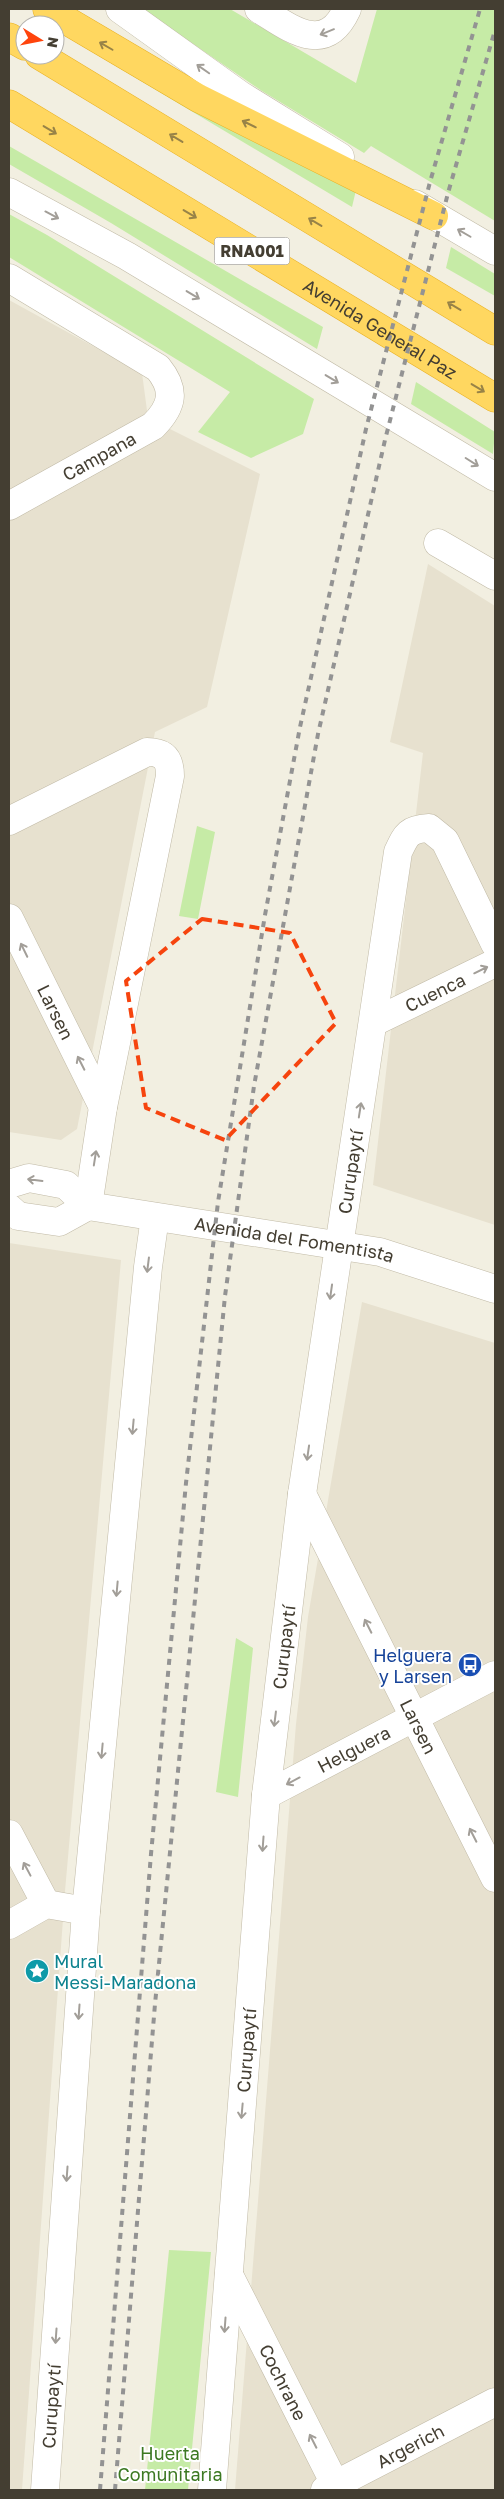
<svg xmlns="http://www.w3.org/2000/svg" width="504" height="2499" font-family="'Golos Text',sans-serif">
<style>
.residential{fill:#e7e1cf}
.green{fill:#c6eba6}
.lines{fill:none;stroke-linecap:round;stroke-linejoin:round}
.minor-casing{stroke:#c1baa6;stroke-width:29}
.highway-casing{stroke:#e9b125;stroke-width:29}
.minor{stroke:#fff;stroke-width:28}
.highway{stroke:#ffd760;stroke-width:28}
.rail{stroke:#939393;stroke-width:4;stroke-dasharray:6 6;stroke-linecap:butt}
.oneway{stroke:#a29e98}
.oneway2{stroke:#988347}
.marked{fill:none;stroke:#f6440e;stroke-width:4;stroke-dasharray:10 6;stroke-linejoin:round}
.labels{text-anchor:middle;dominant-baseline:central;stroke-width:4;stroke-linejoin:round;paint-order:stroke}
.shield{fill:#fff;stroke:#7c7870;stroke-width:1}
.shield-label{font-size:16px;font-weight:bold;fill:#443e32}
.street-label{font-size:18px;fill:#443e32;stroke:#fff}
.transit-label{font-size:18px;fill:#164399;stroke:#fff;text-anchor:end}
.culture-label{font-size:18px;fill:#0d838f;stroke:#fff;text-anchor:start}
.park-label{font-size:18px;fill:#3c7922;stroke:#fff}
</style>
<rect width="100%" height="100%" fill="#f2efe1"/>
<path class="residential" d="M 9,300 L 142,373 L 148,418 L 260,474 L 207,707 L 155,732 L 77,1129 L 61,1140 L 9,1132 Z
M 428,564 L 495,606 L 495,1225 L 373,1185 L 423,753 L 390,742 Z
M 9,1243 L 121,1260 L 65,1891 L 22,2490 L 9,2490 Z
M 362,1302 L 495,1343 L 495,2490 L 235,2490 L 296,1724 L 308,1617 Z"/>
<path class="green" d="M 142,9 L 230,9 L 356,83 L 377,9 L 495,9 L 495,221 L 371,146 L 364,153 L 262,91 Z
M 64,35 L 173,98 L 357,186 L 352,207 Z
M 9,146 L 323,327 L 317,349 L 111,223 L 9,164 Z
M 9,214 L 47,235 L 314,399 L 303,434 L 251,458 L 198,432 L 230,392 L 9,257 Z
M 451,247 L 495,274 L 495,296 L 446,268 Z
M 416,382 L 495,432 L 493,454 L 411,404 Z
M 197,826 L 215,832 L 198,919 L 179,916 Z
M 236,1638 L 253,1648 L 238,1797 L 216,1792 Z
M 169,2250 L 211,2252 L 188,2490 L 145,2490 Z"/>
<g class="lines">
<g class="minor-casing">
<g id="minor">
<path d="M 120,9 L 240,95 L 340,157"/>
<path d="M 259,9 C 290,28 325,57 347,9"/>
<path d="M 9,192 L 127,256 L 495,477"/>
<path d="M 415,204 L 495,251"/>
<path d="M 9,278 L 158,368 C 176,390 173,406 153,426 L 9,506"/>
<path d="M 438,543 L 495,576"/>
<path d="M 9,821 L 147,752 C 165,752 170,760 170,776 L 103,1107 L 88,1206"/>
<path id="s1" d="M 9,918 L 103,1107"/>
<path id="s2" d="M 374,1022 L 495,963"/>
<path id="s3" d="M 9,1184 L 29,1178 L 66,1185 L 88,1206 L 380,1252 L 495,1289"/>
<path d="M 9,1208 L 18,1216 L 59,1222 L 88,1206"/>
<path id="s4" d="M 302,1494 L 495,1878"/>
<path id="s5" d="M 266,1795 L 495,1675"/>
<path d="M 9,1834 L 46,1904"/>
<path d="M 9,1925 L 46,1904 L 86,1911"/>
<path id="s6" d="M 229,2275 L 338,2490"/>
<path id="s7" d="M 45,2490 L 86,1911 L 148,1267 L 155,1217"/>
<path id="s8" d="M 212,2490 L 266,1795 L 302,1494 L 398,852 C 406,835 408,829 429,828 L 445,841 L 495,944"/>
<path id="s9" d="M 325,2490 L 495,2402"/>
</g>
</g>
<g class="highway-casing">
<g id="highway">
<path d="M 47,9 L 198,98 L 434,216"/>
<path d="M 9,37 L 25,46"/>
<path d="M 39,55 L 495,331"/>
<path id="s10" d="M 9,104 L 495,398"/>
</g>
</g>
<use href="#minor" class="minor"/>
<use href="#highway" class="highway"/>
<path class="rail" d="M 100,2490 L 151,1854 L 186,1483 L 218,1202 L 265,915 L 300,727 L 366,429 L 430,182 L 480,9
M 115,2490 L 155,2004 L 225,1296 L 254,1086 L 318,734 L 385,440 L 448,193 L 495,30"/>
</g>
<defs><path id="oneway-shaft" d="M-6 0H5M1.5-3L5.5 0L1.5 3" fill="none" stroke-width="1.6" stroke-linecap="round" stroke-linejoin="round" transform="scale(1.25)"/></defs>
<g class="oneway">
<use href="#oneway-shaft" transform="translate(327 32) rotate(158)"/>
<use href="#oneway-shaft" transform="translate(203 69) rotate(-145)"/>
<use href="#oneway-shaft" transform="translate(52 215) rotate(28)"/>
<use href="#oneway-shaft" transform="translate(464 233) rotate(-150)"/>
<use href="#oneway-shaft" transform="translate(193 295) rotate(31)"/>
<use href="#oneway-shaft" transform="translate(332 379) rotate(31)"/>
<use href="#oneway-shaft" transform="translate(472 462) rotate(32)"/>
<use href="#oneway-shaft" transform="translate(24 950) rotate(-116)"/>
<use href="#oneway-shaft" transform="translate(481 970) rotate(-26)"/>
<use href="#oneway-shaft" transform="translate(81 1063) rotate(-117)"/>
<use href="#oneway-shaft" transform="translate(360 1110) rotate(-81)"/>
<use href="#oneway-shaft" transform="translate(95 1158) rotate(-81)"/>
<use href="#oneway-shaft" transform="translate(35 1180) rotate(-173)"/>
<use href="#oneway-shaft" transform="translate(148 1265) rotate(97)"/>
<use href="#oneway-shaft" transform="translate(331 1292) rotate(98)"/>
<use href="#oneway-shaft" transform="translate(133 1427) rotate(95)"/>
<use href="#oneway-shaft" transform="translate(308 1453) rotate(98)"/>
<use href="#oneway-shaft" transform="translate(117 1589) rotate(95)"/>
<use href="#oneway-shaft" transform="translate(368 1626) rotate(-117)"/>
<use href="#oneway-shaft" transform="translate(275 1719) rotate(97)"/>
<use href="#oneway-shaft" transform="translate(102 1751) rotate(95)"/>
<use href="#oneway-shaft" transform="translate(293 1781) rotate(152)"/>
<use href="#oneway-shaft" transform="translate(473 1835) rotate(-117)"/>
<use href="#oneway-shaft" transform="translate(263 1844) rotate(94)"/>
<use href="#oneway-shaft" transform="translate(27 1869) rotate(-118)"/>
<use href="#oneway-shaft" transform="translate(79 2012) rotate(94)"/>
<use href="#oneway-shaft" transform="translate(242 2111) rotate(95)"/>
<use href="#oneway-shaft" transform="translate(67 2174) rotate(94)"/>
<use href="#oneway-shaft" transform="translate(225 2325) rotate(94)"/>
<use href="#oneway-shaft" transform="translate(56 2336) rotate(94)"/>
<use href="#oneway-shaft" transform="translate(313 2441) rotate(-117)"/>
</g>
<g class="oneway2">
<use href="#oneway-shaft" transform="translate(106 46) rotate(-150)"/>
<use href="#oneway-shaft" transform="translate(249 124) rotate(-154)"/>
<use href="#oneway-shaft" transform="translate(50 130) rotate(31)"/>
<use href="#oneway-shaft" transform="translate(176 138) rotate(-149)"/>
<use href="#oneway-shaft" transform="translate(190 214) rotate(31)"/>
<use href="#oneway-shaft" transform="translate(315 222) rotate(-149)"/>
<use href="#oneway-shaft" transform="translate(454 306) rotate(-149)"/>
<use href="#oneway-shaft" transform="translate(478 388) rotate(31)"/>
</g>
<path class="marked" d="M 202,919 L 290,933 L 336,1023 L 225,1140 L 146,1108 L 126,981 Z"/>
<defs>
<g id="bus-disc" transform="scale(1.25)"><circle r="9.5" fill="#1a4fb4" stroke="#fff"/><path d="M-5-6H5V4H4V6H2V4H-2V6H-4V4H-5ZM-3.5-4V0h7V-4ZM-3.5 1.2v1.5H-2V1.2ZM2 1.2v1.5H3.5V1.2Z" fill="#fff"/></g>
<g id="sight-disc" transform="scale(1.25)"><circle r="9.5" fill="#0f9aa8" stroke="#fff"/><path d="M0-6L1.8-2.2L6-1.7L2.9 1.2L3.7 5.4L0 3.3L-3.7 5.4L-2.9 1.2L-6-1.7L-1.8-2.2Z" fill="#fff"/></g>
</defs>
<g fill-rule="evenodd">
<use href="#bus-disc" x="470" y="1665"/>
<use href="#sight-disc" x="37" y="1971"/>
</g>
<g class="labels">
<rect class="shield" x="214.5" y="237.5" width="75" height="27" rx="4"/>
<g class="shield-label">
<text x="252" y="251">RNA001</text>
</g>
<g class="street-label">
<text stroke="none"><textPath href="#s10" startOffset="434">Avenida General Paz</textPath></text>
<text transform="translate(99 456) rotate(-29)">Campana</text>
<text stroke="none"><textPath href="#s2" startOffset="68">Cuenca</textPath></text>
<text stroke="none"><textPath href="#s1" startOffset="105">Larsen</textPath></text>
<text stroke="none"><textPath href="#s8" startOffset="1326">Curupaytí</textPath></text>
<text stroke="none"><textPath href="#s3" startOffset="298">Avenida del Fomentista</textPath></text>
<text stroke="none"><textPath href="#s8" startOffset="846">Curupaytí</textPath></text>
<text stroke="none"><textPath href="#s4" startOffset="260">Larsen</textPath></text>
<text stroke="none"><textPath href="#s5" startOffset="99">Helguera</textPath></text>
<text stroke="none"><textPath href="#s8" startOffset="441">Curupaytí</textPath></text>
<text stroke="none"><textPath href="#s6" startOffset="120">Cochrane</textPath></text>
<text stroke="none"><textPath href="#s7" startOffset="84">Curupaytí</textPath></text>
<text stroke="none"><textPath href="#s9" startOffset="96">Argerich</textPath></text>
</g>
<g class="transit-label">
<text x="452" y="1655">Helguera<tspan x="452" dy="21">y Larsen</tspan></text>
</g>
<g class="culture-label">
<text x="54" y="1961">Mural<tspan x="54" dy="21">Messi-Maradona</tspan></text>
</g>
<g class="park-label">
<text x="170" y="2453">Huerta<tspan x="170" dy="21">Comunitaria</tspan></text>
</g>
</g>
<rect width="504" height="2499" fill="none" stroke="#443e32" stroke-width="20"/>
<g transform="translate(40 40) rotate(100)"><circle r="24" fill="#ffffff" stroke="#b4b2ad"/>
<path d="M0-4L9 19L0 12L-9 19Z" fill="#ff440c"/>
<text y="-8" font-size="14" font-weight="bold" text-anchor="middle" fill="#443e32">N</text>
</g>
</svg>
